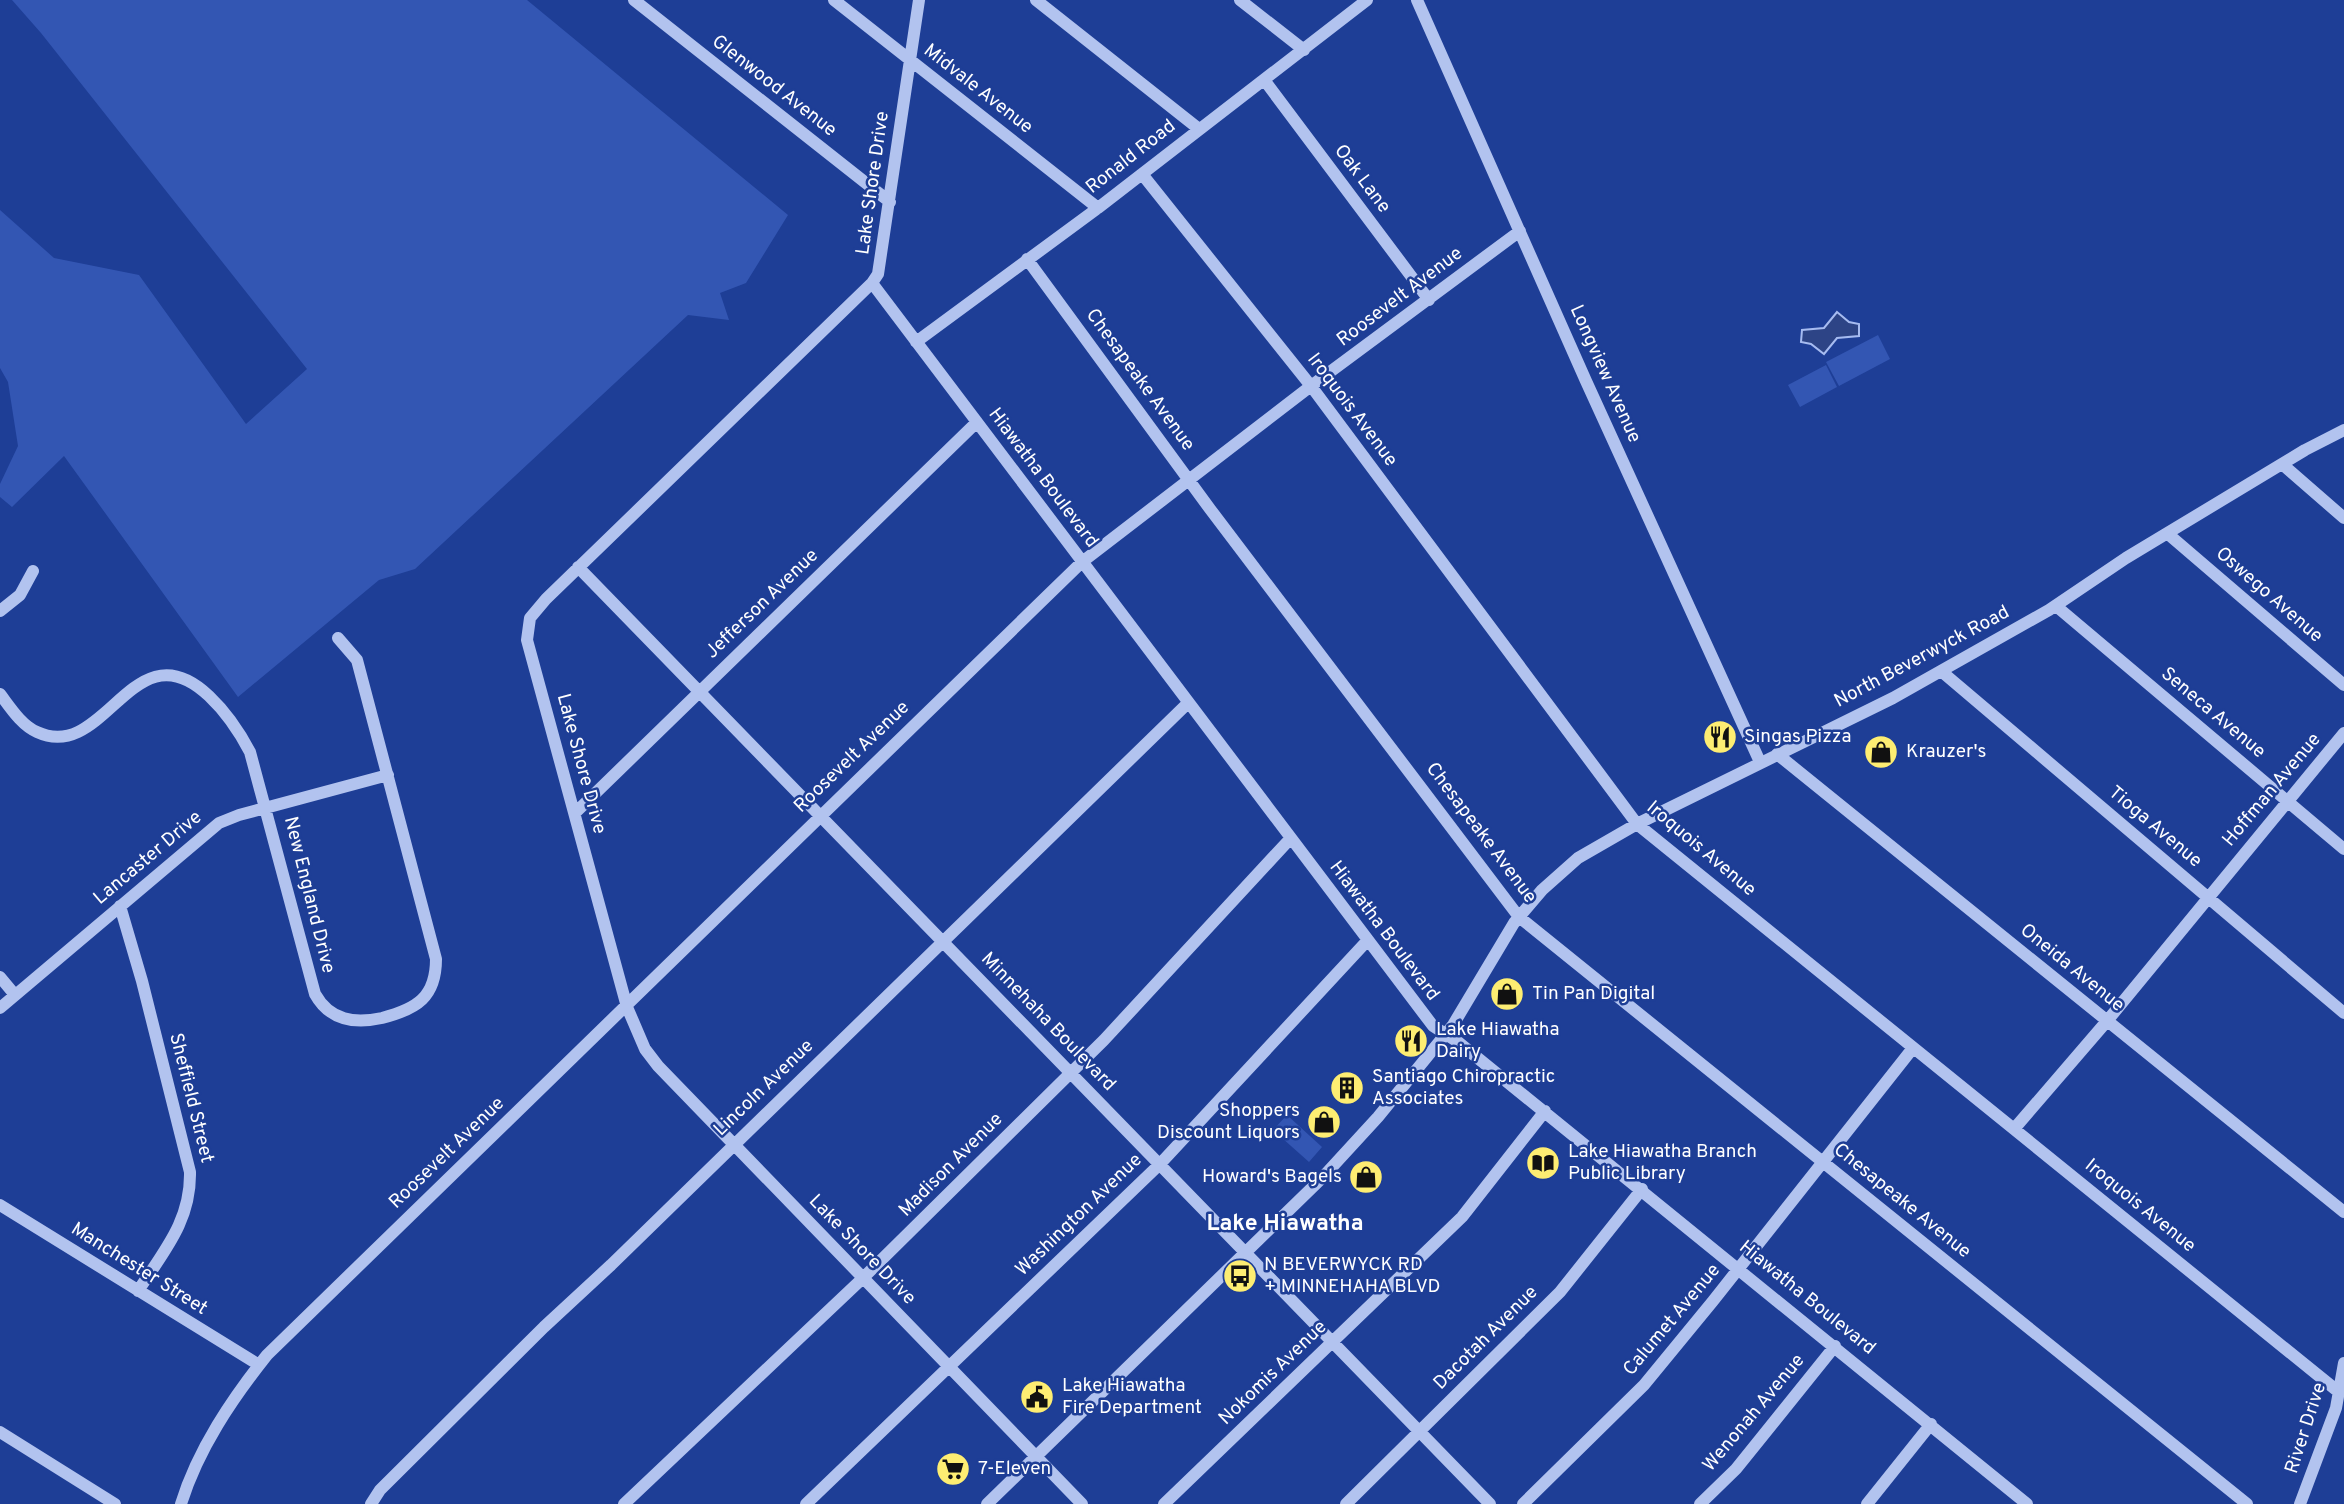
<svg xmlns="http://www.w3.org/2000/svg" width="2344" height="1504" font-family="Overpass,sans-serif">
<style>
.green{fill:#3356b3}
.water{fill:#2d4486;stroke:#a6bbf0;stroke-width:2}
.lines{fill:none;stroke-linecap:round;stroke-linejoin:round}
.minor{stroke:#b2c3ef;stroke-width:12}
.labels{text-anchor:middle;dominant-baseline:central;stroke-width:5;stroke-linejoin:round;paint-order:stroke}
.street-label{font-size:19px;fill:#fff;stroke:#1e3e96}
.poi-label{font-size:19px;fill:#fff;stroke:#1e3e96;text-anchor:start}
.quarter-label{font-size:23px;font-weight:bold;fill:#fff;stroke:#1e3e96}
</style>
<rect width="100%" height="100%" fill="#1e3e96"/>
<path class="green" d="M 12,0 L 527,0 L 788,215 L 746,283 L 720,293 L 729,320 L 688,315 L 415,569 L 379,580 L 238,697 L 64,456 L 12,507 L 0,497 L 0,484 L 18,446 L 8,382 L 0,368 L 0,210 L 54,258 L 139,275 L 246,424 L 307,369 L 41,33 Z
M 1878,335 L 1890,359 L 1839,386 L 1826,362 Z
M 1826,365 L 1837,387 L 1800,407 L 1788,385 Z
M 1287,1115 L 1322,1147 L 1309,1162 L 1273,1130 Z"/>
<path class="water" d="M 1837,312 L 1849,322 L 1859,324 L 1859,336 L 1837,338 L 1824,354 L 1811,344 L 1801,342 L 1802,330 L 1824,328 Z"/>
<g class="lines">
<path class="minor" d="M 634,0 L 890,202
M 834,0 L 1098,208
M 919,0 L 878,274 L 872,283 L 546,599 L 530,618 L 527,640 L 627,1007 L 645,1049 L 658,1066 L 1082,1504
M 1036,0 L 1199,129
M 1240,0 L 1304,50
M 1417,0 L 1586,381 L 1760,762
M 1265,81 L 1429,300
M 1142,174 L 1311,386 L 1637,824 L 2340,1393
M 1027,259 L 1210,509 L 1519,917 L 2247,1504
M 872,283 L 1433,1026 L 1458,1042 L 2027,1504
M 916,342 L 1098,208 L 1367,0
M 2282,464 L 2344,518
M 2168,534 L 2344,685
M 578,567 L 1490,1504
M 2056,606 L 2344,849
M 0,611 L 20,595 L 33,571
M 1941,671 L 2344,1013
M 0,694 C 10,707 21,725 37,732 C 106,764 133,624 209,696 C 227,713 239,731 250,752 L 315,994 C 330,1021 355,1024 382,1018 C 417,1009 436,997 436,959 L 357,660 L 338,638
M 1777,754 L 2344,1212
M 575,813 L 977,422
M 120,906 L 142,981 L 190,1172 C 191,1221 164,1251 138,1291
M 0,977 L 15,995
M 0,1008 L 219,823 L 239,815 L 388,775
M 2014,1129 L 2107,1021 L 2344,733
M 0,1205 L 259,1365
M 0,1432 L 115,1504
M 181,1504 C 198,1449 232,1399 267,1355 L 1082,562 L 1311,386 L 1520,231
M 371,1504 L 380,1490 L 544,1327 L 611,1265 L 1188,703
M 624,1504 L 863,1278 L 1104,1040 L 1290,839
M 806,1504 L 1160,1164 L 1367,941
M 987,1504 L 1322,1178 L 1378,1117 L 1453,1025 L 1514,923 L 1542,890 L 1578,858 L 1637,824 L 1893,698 L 2049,610 L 2126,558 L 2305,450 L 2344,430
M 1164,1504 L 1462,1217 L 1545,1111
M 1346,1504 L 1560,1292 L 1642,1189
M 1523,1504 L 1644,1385 L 1713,1301 L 1913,1048
M 1700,1504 L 1736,1469 L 1835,1346
M 1867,1504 L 1931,1424
M 2300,1504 L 2336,1408 L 2344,1363"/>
</g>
<defs>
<g id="restaurant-disc" transform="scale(1.75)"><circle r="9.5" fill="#fded72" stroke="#1e3e96"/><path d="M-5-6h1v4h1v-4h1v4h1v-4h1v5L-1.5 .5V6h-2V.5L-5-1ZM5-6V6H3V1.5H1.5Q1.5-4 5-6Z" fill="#111"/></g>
<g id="shop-disc" transform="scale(1.75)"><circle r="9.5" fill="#fded72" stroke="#1e3e96"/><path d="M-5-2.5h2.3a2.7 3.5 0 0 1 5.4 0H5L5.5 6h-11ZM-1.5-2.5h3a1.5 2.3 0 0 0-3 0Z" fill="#111"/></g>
<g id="building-disc" transform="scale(1.75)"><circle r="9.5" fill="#fded72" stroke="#1e3e96"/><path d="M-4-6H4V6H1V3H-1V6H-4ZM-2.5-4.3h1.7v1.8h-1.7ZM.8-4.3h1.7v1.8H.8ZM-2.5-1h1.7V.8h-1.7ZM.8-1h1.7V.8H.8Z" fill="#111"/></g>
<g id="library-disc" transform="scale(1.75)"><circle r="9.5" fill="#fded72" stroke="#1e3e96"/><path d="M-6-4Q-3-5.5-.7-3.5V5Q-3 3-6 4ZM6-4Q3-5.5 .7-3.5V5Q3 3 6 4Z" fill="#111"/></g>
<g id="bus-disc" transform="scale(1.75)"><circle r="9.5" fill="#fded72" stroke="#1e3e96"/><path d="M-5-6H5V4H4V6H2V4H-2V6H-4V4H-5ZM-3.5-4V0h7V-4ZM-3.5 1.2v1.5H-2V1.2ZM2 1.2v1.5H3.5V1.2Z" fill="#111"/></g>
<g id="civic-disc" transform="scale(1.75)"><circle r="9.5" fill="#fded72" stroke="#1e3e96"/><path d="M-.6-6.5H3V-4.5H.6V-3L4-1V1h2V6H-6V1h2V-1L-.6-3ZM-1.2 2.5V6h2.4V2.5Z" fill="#111"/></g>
<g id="supermarket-disc" transform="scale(1.75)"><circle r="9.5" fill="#fded72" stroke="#1e3e96"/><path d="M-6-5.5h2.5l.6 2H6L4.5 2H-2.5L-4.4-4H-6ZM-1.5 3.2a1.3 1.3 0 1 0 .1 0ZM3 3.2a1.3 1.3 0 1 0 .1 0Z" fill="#111"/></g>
</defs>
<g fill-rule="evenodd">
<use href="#restaurant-disc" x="1720" y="737"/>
<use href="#shop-disc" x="1881" y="752"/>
<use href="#shop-disc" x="1507" y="994"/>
<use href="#restaurant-disc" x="1411" y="1041"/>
<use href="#building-disc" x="1347" y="1088"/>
<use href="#shop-disc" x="1324" y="1122"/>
<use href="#library-disc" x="1543" y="1163"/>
<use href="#shop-disc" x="1366" y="1177"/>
<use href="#bus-disc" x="1240" y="1276"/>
<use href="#civic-disc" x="1037" y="1397"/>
<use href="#supermarket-disc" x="953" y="1469"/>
</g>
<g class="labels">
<g class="street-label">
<text transform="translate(774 86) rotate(38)">Glenwood Avenue</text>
<text transform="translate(978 89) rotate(38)">Midvale Avenue</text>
<text transform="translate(1131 157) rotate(-38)">Ronald Road</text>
<text transform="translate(1362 179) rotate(53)">Oak Lane</text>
<text transform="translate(873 183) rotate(-82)">Lake Shore Drive</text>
<text transform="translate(1400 297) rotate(-37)">Roosevelt Avenue</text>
<text transform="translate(1605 374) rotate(66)">Longview Avenue</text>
<text transform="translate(1140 380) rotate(54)">Chesapeake Avenue</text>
<text transform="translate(1352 410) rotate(53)">Iroquois Avenue</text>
<text transform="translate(1043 478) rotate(53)">Hiawatha Boulevard</text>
<text transform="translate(2269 595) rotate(41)">Oswego Avenue</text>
<text transform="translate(762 604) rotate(-44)">Jefferson Avenue</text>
<text transform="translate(1922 657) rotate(-28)">North Beverwyck Road</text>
<text transform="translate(2213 713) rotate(40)">Seneca Avenue</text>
<text transform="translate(852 757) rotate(-44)">Roosevelt Avenue</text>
<text transform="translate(581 764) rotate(75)">Lake Shore Drive</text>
<text transform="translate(2272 790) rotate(-50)">Hoffman Avenue</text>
<text transform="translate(2155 827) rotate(40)">Tioga Avenue</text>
<text transform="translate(1481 833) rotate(53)">Chesapeake Avenue</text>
<text transform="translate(1701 849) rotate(40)">Iroquois Avenue</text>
<text transform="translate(148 858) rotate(-40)">Lancaster Drive</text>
<text transform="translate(309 895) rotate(76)">New England Drive</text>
<text transform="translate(1384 931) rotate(53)">Hiawatha Boulevard</text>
<text transform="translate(2072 968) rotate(39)">Oneida Avenue</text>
<text transform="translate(1048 1022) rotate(46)">Minnehaha Boulevard</text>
<text transform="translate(764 1088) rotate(-44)">Lincoln Avenue</text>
<text transform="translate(191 1098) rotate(76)">Sheffield Street</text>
<text transform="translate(447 1153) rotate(-44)">Roosevelt Avenue</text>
<text transform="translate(951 1165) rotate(-45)">Madison Avenue</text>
<text transform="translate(1902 1201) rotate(39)">Chesapeake Avenue</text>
<text transform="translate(2140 1206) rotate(39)">Iroquois Avenue</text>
<text transform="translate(1079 1215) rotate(-44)">Washington Avenue</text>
<text transform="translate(862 1250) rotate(46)">Lake Shore Drive</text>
<text transform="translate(139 1269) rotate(32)">Manchester Street</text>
<text transform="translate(1807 1298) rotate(39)">Hiawatha Boulevard</text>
<text transform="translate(1672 1320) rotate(-50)">Calumet Avenue</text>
<text transform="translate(1486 1338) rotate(-45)">Dacotah Avenue</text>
<text transform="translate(1273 1373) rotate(-44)">Nokomis Avenue</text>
<text transform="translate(1754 1413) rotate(-50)">Wenonah Avenue</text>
<text transform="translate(2306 1428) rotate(-72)">River Drive</text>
</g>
<g class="poi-label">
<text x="1744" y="737">Singas Pizza</text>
<text x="1906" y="752">Krauzer's</text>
<text x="1532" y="994">Tin Pan Digital</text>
<text x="1436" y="1030">Lake Hiawatha<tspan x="1436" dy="22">Dairy</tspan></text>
<text x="1372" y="1077">Santiago Chiropractic<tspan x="1372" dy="22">Associates</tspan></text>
<text x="1300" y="1111" text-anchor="end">Shoppers<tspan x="1300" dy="22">Discount Liquors</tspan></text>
<text x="1568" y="1152">Lake Hiawatha Branch<tspan x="1568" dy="22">Public Library</tspan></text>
<text x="1342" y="1177" text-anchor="end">Howard's Bagels</text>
<text x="1264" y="1265">N BEVERWYCK RD<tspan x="1264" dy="22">+ MINNEHAHA BLVD</tspan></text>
<text x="1062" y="1386">Lake Hiawatha<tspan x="1062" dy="22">Fire Department</tspan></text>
<text x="978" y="1469">7-Eleven</text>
</g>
<g class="quarter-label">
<text x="1285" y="1224">Lake Hiawatha</text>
</g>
</g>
</svg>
